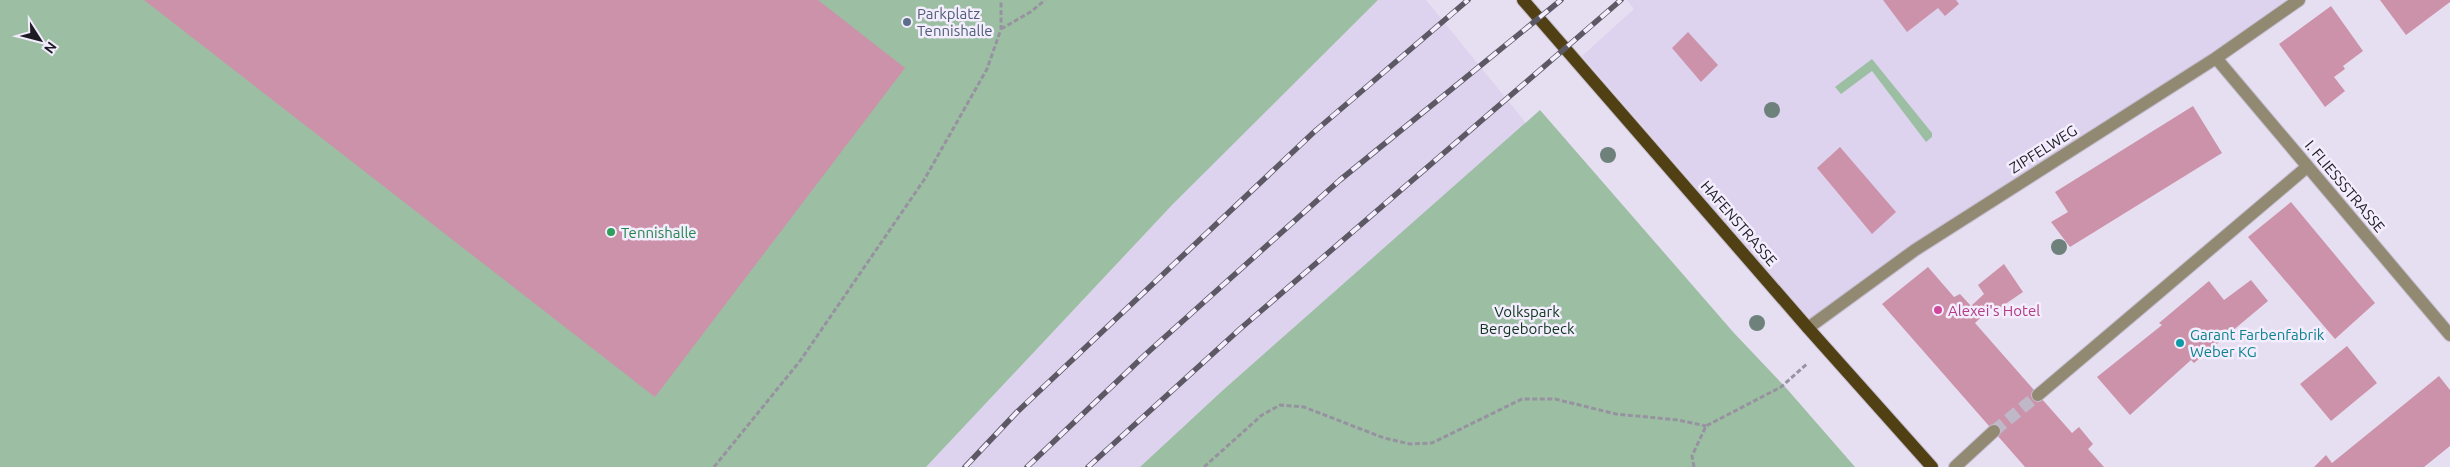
<svg xmlns="http://www.w3.org/2000/svg" width="2450" height="467" font-family="Ubuntu,sans-serif">
<style>
.built{fill:#ddd3ee}
.green{fill:#9cbea3}
.building{fill:#cc92aa}
.lines{fill:none;stroke-linecap:round;stroke-linejoin:round}
.minor-tunnel{stroke:#beb8c9;stroke-width:12;stroke-dasharray:12 6;stroke-linecap:butt}
.minor-casing{stroke:#c2bccd;stroke-width:14}
.major-casing{stroke:#c2bccd;stroke-width:14}
.path{stroke:#9792a0;stroke-width:3;stroke-dasharray:5 2.5;stroke-linecap:butt}
.minor{stroke:#928972;stroke-width:12}
.major{stroke:#514013;stroke-width:12}
.rail-casing{stroke:#5d5964;stroke-width:5.5}
.rail{stroke:#f3edfd;stroke-width:4;stroke-dasharray:11;stroke-linecap:butt}
.tree{fill:#6e817b}
.service-dot{fill:#5c6f8a;stroke:#f3edfd;stroke-width:2}
.leisure-dot{fill:#2e9e5b;stroke:#f3edfd;stroke-width:2}
.hotel-dot{fill:#d1479c;stroke:#f3edfd;stroke-width:2}
.culture-dot{fill:#0f9aa8;stroke:#f3edfd;stroke-width:2}
.labels{text-anchor:middle;dominant-baseline:central;stroke-width:5;stroke-linejoin:round;paint-order:stroke}
.service-label{font-size:15px;fill:#4e5e75;stroke:#f3edfd;text-anchor:start}
.street-label{font-size:15px;fill:#1e1c23;stroke:#f3edfd}
.leisure-label{font-size:15px;fill:#27864d;stroke:#f3edfd;text-anchor:start}
.hotel-label{font-size:15px;fill:#b23c85;stroke:#f3edfd;text-anchor:start}
.park-label{font-size:15px;fill:#0c341a;stroke:#f3edfd}
.culture-label{font-size:15px;fill:#0d838f;stroke:#f3edfd;text-anchor:start}
</style>
<rect width="100%" height="100%" fill="#e6dff2"/>
<path class="built" d="M 1378,0 L 1426,0 L 1526,123 L 1222,391 L 1140,467 L 926,467 L 1173,204 Z
M 1627,0 L 2295,0 L 2220,57 L 1814,324 L 1582,56 L 1634,9 Z"/>
<path class="green" d="M 0,0 L 1378,0 L 1173,204 L 926,467 L 0,467 Z
M 1872,59 L 1932,133 L 1932,137 L 1926,142 L 1872,71 L 1841,94 L 1835,87 Z
M 1540,110 L 1734,333 L 1787,389 L 1855,467 L 1140,467 L 1222,391 Z"/>
<path class="building" d="M 144,0 L 818,0 L 905,68 L 655,397 Z
M 1883,0 L 1956,0 L 1959,4 L 1945,16 L 1938,8 L 1907,32 Z
M 2380,0 L 2450,0 L 2450,2 L 2406,35 Z
M 2331,6 L 2363,51 L 2343,66 L 2345,69 L 2334,77 L 2345,91 L 2325,107 L 2279,44 Z
M 1688,32 L 1718,65 L 1701,82 L 1672,48 Z
M 2193,106 L 2222,153 L 2070,247 L 2051,222 L 2068,212 L 2055,192 Z
M 1840,147 L 1896,212 L 1872,234 L 1817,168 Z
M 2291,202 L 2375,303 L 2335,339 L 2248,237 Z
M 2004,264 L 2023,292 L 1998,309 L 1994,305 L 1975,323 L 2072,433 L 2079,427 L 2093,444 L 2088,449 L 2104,467 L 2025,467 L 1882,304 L 1928,267 L 1954,297 L 1960,294 L 1971,306 L 1984,294 L 1978,285 Z
M 2251,280 L 2268,301 L 2194,363 L 2191,360 L 2130,415 L 2097,377 L 2162,325 L 2159,323 L 2209,281 L 2224,300 Z
M 2347,346 L 2377,383 L 2331,421 L 2300,384 Z
M 2439,376 L 2450,390 L 2450,446 L 2424,467 L 2314,467 L 2326,455 L 2332,463 Z"/>
<g class="lines">
<path class="minor-tunnel" d="M 1994,431 L 2038,395"/>
<g class="minor-casing">
<path id="minor" d="M 2216,58 L 2450,335
M 1808,328 L 1915,250 L 2216,58 L 2299,0
M 2038,395 L 2307,167
M 1955,467 L 1994,431"/>
</g>
<g class="major-casing">
<path id="major" d="M 1523,0 L 1808,328 L 1932,467"/>
</g>
<path class="path" d="M 1001,29 L 1032,11 L 1045,0
M 714,467 L 800,361 L 924,180 L 987,69 L 1001,29 L 1001,0
M 1204,467 L 1262,415 L 1280,405 L 1304,407 L 1384,438 L 1410,444 L 1432,443 L 1522,399 L 1555,399 L 1616,414 L 1678,420 L 1706,426
M 1694,467 L 1692,456 L 1706,426 L 1781,387 L 1808,363"/>
<use href="#minor" class="minor"/>
<use href="#major" class="major"/>
<g class="rail-casing">
<path id="rail" d="M 965,467 L 1017,412 L 1314,132 L 1468,0
M 1027,467 L 1146,354 L 1340,180 L 1561,0
M 1088,467 L 1240,329 L 1621,0"/>
</g>
<use href="#rail" class="rail"/>
</g>
<g class="tree">
<circle cx="1772" cy="110" r="8"/>
<circle cx="1608" cy="155" r="8"/>
<circle cx="2059" cy="247" r="8"/>
<circle cx="1757" cy="323" r="8"/>
</g>
<circle class="service-dot" cx="907" cy="22" r="5"/>
<circle class="leisure-dot" cx="611" cy="232" r="5"/>
<circle class="hotel-dot" cx="1938" cy="310" r="5"/>
<circle class="culture-dot" cx="2180" cy="343" r="5"/>
<g class="labels">
<g class="service-label">
<text x="917" y="13">Parkplatz<tspan x="917" dy="17">Tennishalle</tspan></text>
</g>
<g class="street-label">
<text transform="translate(2043 149) rotate(-32)">ZIPFELWEG</text>
<text transform="translate(2345 186) rotate(50)">I. FLIESSSTRASSE</text>
<text transform="translate(1739 223) rotate(49)">HAFENSTRASSE</text>
</g>
<g class="leisure-label">
<text x="621" y="232">Tennishalle</text>
</g>
<g class="hotel-label">
<text x="1948" y="310">Alexei's Hotel</text>
</g>
<g class="park-label">
<text x="1527" y="311">Volkspark<tspan x="1527" dy="17">Bergeborbeck</tspan></text>
</g>
<g class="culture-label">
<text x="2190" y="334">Garant Farbenfabrik<tspan x="2190" dy="17">Weber KG</tspan></text>
</g>
</g>
<g transform="translate(40 40) rotate(126)" stroke="#f3edfd" stroke-width="4" paint-order="stroke">
<path d="M0-4L9 19L0 12L-9 19Z" fill="#1e1c23"/>
<text y="-8" font-size="14" font-weight="bold" text-anchor="middle" fill="#1e1c23">N</text>
</g>
</svg>
